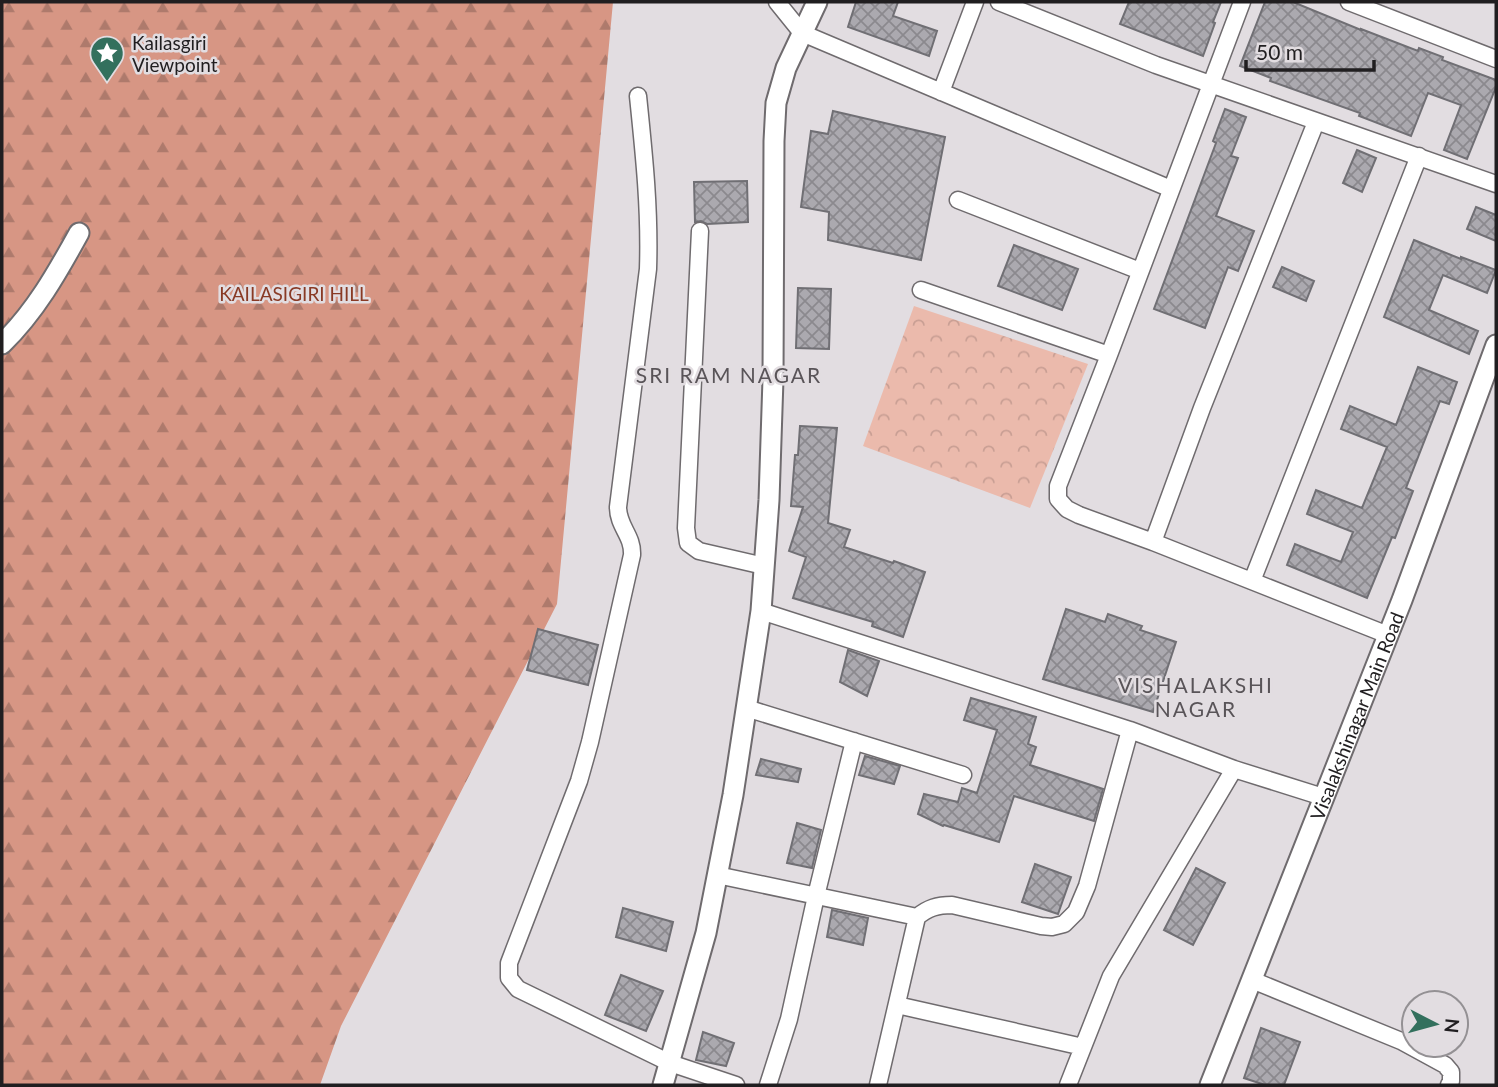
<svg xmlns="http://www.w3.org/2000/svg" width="1498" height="1087" font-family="Lato,sans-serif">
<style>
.forest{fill:url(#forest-firs)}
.park{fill:url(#park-crowns)}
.building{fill:url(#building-cross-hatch);stroke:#706f74;stroke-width:2}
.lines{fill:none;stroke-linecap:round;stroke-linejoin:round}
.minor-casing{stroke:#6f6b6e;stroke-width:19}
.tertiary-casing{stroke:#6f6b6e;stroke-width:23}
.minor{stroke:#fff;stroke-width:16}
.tertiary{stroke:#fff;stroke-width:19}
.labels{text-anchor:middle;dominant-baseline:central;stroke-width:5;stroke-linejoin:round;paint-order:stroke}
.poi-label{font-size:19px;fill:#201e20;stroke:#e2dde1;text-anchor:start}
.park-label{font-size:19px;fill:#893a25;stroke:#e2dde1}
.street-label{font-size:19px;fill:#201e20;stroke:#e2dde1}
.neighbourhood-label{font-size:21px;letter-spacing:2px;fill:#595458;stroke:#e2dde1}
</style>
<defs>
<pattern id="forest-firs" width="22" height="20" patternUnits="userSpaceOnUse" patternTransform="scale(1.75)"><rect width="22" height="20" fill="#d79684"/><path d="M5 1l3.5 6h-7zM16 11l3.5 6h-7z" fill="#ae7a6c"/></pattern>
<pattern id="park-crowns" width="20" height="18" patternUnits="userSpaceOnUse" patternTransform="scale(1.75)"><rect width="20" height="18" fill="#ebbaac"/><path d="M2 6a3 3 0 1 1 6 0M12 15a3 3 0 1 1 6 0" fill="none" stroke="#c99f94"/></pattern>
<pattern id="building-cross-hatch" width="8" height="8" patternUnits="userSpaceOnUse" patternTransform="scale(1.75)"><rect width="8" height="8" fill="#aba9af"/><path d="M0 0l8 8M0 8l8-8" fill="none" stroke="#8b898e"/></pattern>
</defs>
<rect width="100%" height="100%" fill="#e2dde1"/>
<path class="forest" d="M 2,2 L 613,2 L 557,604 L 341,1026 L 320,1085 L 2,1085 Z"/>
<path class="park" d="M 914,306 L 1088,364 L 1030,508 L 863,446 Z"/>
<path class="building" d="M 856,2 L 898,2 L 893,16 L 937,31 L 929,56 L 848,27 Z
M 1129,2 L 1221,2 L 1213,22 L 1215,23 L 1203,56 L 1120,24 Z
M 1265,2 L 1293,2 L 1361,30 L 1361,29 L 1418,51 L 1419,48 L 1443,57 L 1442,60 L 1496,80 L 1496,87 L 1467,159 L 1444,150 L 1461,105 L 1428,93 L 1411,136 L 1359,116 L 1360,113 L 1270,81 L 1271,78 L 1240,66 Z
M 1225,109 L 1246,117 L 1231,156 L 1238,158 L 1216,216 L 1254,231 L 1238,271 L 1228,267 L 1205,328 L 1154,309 L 1216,143 L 1213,141 Z
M 833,111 L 945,137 L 921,260 L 828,240 L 829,212 L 801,207 L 811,131 L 828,134 Z
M 1357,150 L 1376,158 L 1362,192 L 1343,183 Z
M 747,181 L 748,222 L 707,224 L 701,221 L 695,222 L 694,182 Z
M 1476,207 L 1496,215 L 1496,241 L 1467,229 Z
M 1414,240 L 1461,259 L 1461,257 L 1496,270 L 1487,293 L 1443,275 L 1429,310 L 1478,331 L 1469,354 L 1384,317 Z
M 1014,245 L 1078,269 L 1062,310 L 998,286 Z
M 1282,267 L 1314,281 L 1306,301 L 1273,287 Z
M 798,288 L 831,289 L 829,349 L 796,348 Z
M 1418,367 L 1457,382 L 1449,404 L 1440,401 L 1406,488 L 1413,491 L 1395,538 L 1392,537 L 1367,598 L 1287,565 L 1295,544 L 1341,562 L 1353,532 L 1307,514 L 1316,490 L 1362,508 L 1387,447 L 1341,429 L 1350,406 L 1396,425 Z
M 800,426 L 837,428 L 828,523 L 850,530 L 844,547 L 893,563 L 894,561 L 925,572 L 903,637 L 872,626 L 873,622 L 793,598 L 806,557 L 789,551 L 803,507 L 791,506 L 795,455 L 798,455 Z
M 1066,609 L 1105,622 L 1108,614 L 1142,626 L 1140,630 L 1176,642 L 1153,712 L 1043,679 Z
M 538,629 L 598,645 L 588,685 L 527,670 Z
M 848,650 L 879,661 L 867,696 L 840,682 Z
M 971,698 L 1036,717 L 1028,744 L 1036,747 L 1030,765 L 1103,789 L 1094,821 L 1014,796 L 999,842 L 944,825 L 943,826 L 918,814 L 924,794 L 958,802 L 962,788 L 977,793 L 997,730 L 964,720 Z
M 865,756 L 900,766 L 894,784 L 859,775 Z
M 761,759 L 801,769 L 798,782 L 756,775 Z
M 797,823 L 821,830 L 812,868 L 787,863 Z
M 1035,864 L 1071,877 L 1058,914 L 1022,902 Z
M 1196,868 L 1225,883 L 1193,945 L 1164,930 Z
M 623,908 L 673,922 L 666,951 L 616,937 Z
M 832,910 L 868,918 L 863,945 L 827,937 Z
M 621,975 L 663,991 L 646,1031 L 605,1015 Z
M 1261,1028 L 1300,1042 L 1284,1085 L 1265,1085 L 1244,1078 Z
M 703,1032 L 734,1043 L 726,1066 L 696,1060 Z"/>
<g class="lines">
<g class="minor-casing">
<path id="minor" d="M 777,2 L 802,33 L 1171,189
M 999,2 L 1156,65 L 1496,184
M 1242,2 L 1109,355 L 1058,486 L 1058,499 L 1067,509 L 1079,515 L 1153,542 L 1388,635
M 1349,2 L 1496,59
M 941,92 L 975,2
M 638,96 C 644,154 650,210 648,269 L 618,507 C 618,527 633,535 632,555 L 590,742 L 579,781 L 509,963 L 509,978 L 518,989 L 670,1063 L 736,1085
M 958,200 L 1140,271
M 700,231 L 686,528 L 688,543 L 699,551 L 764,566
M 921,290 L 1109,355
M 1153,542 L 1202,408 L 1316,122
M 1252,581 L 1419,156
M 761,611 L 1130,730 L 1234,769 L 1323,797
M 746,708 L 963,775
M 717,875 L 917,917 C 928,908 937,905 952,905 L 1041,926 L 1052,927 L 1064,924 L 1076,912 L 1087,886 L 1130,730
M 1252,980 L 1401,1041 L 1445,1065 L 1451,1072 L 1451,1081 L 1449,1085
M 897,1005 L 1083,1047
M 768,1085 L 789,1019 L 816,896 L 854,741
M 878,1085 L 917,917
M 1068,1085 L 1111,976 L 1234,769"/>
</g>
<g class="tertiary-casing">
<g id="tertiary">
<path d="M 2,344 C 35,312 57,273 79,233"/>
<path d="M 663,1085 L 706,933 L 733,795 L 761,611 L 769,500 L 773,379 L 774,141 L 776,103 L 786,68 L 817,2"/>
<path id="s1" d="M 1210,1085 L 1402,600 L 1496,345"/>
</g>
</g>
<use href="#minor" class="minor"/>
<use href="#tertiary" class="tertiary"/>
</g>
<defs>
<g id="sight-pin" transform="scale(1.75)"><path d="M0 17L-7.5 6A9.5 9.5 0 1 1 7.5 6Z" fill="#33705d" stroke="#e2dde1"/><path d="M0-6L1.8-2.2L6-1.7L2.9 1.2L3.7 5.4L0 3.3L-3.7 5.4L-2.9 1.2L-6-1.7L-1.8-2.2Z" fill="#fff"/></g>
</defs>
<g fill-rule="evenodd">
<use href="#sight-pin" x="107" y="53"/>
</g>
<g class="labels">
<g class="poi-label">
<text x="132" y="42">Kailasgiri<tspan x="132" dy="22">Viewpoint</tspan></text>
</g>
<g class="park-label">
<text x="294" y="293">KAILASIGIRI HILL</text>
</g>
<g class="street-label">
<text stroke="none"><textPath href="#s1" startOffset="397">Visalakshinagar Main Road</textPath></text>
</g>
<g class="neighbourhood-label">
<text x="729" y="374">SRI RAM NAGAR</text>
<text x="1196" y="684">VISHALAKSHI<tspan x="1196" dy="24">NAGAR</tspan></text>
</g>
</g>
<rect width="1498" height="1087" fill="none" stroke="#201e20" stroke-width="7"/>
<g transform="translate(1435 1024) rotate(96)"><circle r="33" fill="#e2dde1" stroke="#949194" stroke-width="2"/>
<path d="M0-5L12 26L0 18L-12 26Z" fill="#33705d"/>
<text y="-10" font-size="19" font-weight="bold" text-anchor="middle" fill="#201e20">N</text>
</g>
<path d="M1246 60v10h128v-10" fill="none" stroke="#201e20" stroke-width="3.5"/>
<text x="1256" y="60" font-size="21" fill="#201e20" stroke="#e2dde1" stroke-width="5" paint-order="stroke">50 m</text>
</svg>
